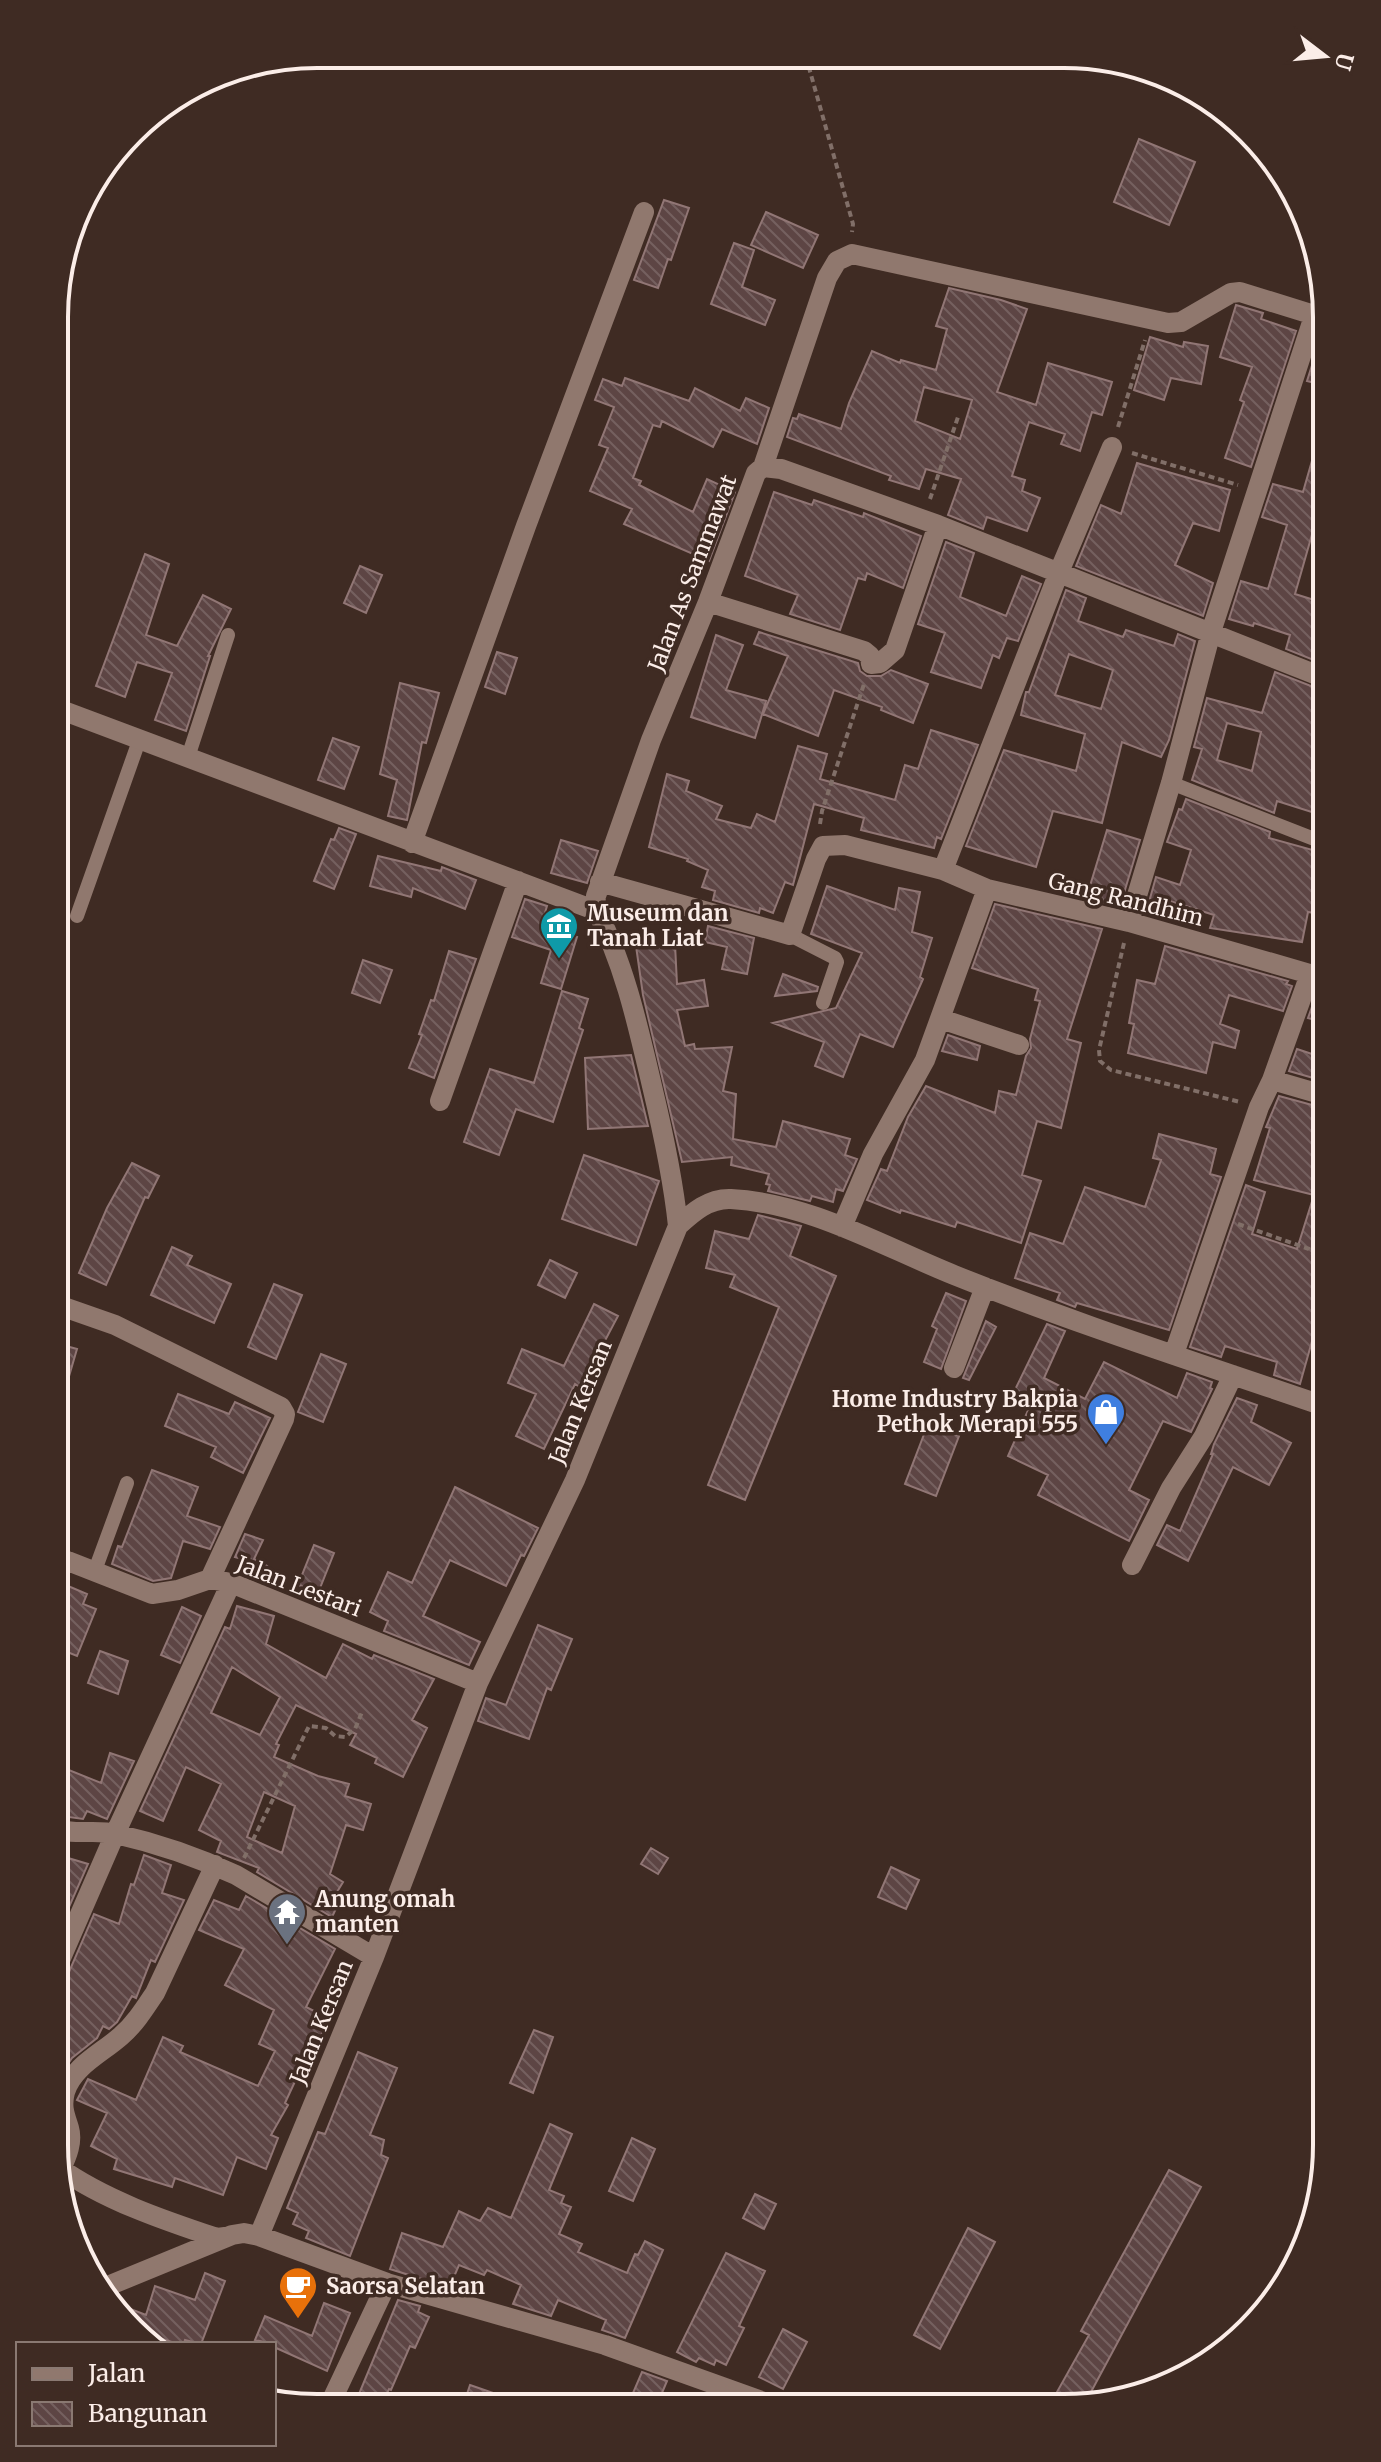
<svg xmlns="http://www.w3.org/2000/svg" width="1381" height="2462" font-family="Merriweather,serif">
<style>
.building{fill:url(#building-back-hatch);stroke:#917675;stroke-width:2;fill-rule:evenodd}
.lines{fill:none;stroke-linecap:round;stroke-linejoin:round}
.path{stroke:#816f68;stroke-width:4;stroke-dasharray:6 4;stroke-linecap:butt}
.lane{stroke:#90786e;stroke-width:14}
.street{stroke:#90786e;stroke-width:20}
.labels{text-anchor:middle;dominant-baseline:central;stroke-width:7;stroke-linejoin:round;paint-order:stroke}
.street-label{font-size:22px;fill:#fbede8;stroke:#3f2b23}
.poi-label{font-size:22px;font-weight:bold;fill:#fbede8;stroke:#3f2b23;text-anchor:start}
.rim{fill:none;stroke:#fbede8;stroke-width:4}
</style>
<defs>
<pattern id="building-back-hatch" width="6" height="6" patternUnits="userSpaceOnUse" patternTransform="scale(2)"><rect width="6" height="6" fill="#5d4544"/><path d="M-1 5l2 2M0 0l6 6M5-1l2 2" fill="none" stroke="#75605f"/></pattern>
</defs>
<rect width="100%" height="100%" fill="#3f2b23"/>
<path class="building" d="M 1139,139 L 1195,162 L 1169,225 L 1114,202 Z
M 664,200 L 689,208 L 671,260 L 668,259 L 658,288 L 634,280 Z
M 766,212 L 818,235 L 803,268 L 751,245 Z
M 734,243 L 754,250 L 742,287 L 775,300 L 765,325 L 711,304 Z
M 949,288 L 1001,300 L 1027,309 L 997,392 L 1036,405 L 1048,363 L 1112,382 L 1102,415 L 1092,412 L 1080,451 L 1061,444 L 1065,434 L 1029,422 L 1012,476 L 1025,480 L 1022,491 L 1040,498 L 1027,531 L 987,517 L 983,529 L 948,515 L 961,479 L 926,469 L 919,489 L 889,480 L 891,476 L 787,437 L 793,418 L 797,419 L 799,414 L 841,429 L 849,403 L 872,351 L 900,363 L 901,360 L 936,370 L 947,329 L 936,326 ZM 924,387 L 972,400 L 960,439 L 915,421 Z
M 1236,305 L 1263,313 L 1261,319 L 1296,331 L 1251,467 L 1225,458 L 1244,402 L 1240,400 L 1252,367 L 1220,357 Z
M 1150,337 L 1183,347 L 1184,342 L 1208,346 L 1201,384 L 1171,378 L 1164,400 L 1134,390 Z
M 1321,337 L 1327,339 L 1327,386 L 1307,381 Z
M 625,378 L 689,401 L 695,388 L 740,411 L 746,398 L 769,408 L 757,444 L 722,429 L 713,447 L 662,421 L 660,427 L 653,425 L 633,478 L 641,481 L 639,485 L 693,512 L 707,479 L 735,492 L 709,561 L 624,524 L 632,509 L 590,491 L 608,448 L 599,445 L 614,407 L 595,400 L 603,379 L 622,386 Z
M 1322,426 L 1327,427 L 1327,535 L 1313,531 L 1295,594 L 1327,604 L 1327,643 L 1321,663 L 1286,649 L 1290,635 L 1254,623 L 1253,626 L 1229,619 L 1241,581 L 1268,589 L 1287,525 L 1262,517 L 1273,484 L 1303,492 Z
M 1137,463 L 1230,490 L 1219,531 L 1193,523 L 1175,565 L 1213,583 L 1203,616 L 1076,566 L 1101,505 L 1121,514 Z
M 774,492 L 812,505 L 814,500 L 863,517 L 864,513 L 921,536 L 903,588 L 867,573 L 865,580 L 858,578 L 840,630 L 790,614 L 798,595 L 745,576 Z
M 946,542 L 974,553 L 960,597 L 1006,616 L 1022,576 L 1041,584 L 1018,641 L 1007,638 L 999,658 L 993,655 L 981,688 L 931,672 L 945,633 L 918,624 Z
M 145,554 L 169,564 L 146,635 L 177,646 L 203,595 L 231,609 L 208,656 L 210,656 L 186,731 L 155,720 L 172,673 L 137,662 L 125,697 L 96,686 Z
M 360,566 L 382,575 L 366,613 L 344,603 Z
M 1066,590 L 1086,598 L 1078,621 L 1123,637 L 1126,630 L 1174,646 L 1178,634 L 1195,641 L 1169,740 L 1161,757 L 1122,742 L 1102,823 L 1053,811 L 1036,867 L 966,846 L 1004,750 L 1076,771 L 1085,734 L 1021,715 L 1026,692 L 1029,692 ZM 1069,654 L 1113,670 L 1101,709 L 1055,695 Z
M 759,632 L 858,663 L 860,671 L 867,676 L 881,676 L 891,670 L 928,684 L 913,723 L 881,710 L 882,707 L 834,690 L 818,736 L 763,714 L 788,656 L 754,644 Z
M 716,635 L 743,645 L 726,690 L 766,701 L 755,738 L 691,717 Z
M 497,652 L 517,658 L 505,694 L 485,687 Z
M 1275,672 L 1324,691 L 1322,697 L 1327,699 L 1327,787 L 1318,814 L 1277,801 L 1274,813 L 1192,780 L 1202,749 L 1194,747 L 1207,698 L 1262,713 ZM 1227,723 L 1261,732 L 1252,771 L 1217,760 Z
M 400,683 L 439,693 L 426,743 L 422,742 L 407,820 L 388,816 L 397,780 L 380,774 Z
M 931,730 L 978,745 L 941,839 L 937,837 L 934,848 L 861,830 L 864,818 L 814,804 L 793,885 L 785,882 L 773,913 L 760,908 L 759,913 L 713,900 L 715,891 L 702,887 L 708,870 L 687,861 L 688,859 L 649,847 L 667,774 L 689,781 L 686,791 L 722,806 L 716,819 L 751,828 L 757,814 L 775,822 L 798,746 L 827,754 L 820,779 L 895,800 L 905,765 L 918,769 Z
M 333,738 L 359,747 L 344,789 L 318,780 Z
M 1186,799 L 1270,832 L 1269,838 L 1327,854 L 1327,889 L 1322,887 L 1320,914 L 1308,912 L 1302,942 L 1210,928 L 1214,915 L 1170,901 L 1167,908 L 1149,902 L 1156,877 L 1180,885 L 1191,850 L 1167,842 L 1179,809 L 1182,810 Z
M 339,828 L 356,834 L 334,889 L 314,881 L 331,839 L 334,840 Z
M 1107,830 L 1140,840 L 1121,903 L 1111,900 L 1110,904 L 1086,899 Z
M 561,840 L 598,851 L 587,883 L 551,873 Z
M 378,856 L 441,871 L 442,867 L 476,880 L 465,909 L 413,888 L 411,897 L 370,886 Z
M 827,886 L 895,910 L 899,888 L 920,892 L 912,932 L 932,938 L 920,977 L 923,979 L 893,1047 L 860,1034 L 843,1077 L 815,1066 L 824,1042 L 773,1023 L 836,1008 L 862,953 L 811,934 Z
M 525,899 L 547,906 L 541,926 L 577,937 L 561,989 L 541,983 L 551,950 L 512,937 Z
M 995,904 L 1102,929 L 1067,1039 L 1081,1043 L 1061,1128 L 1037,1121 L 1022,1175 L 1041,1181 L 1021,1243 L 957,1222 L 955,1227 L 901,1210 L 900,1213 L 867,1200 L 881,1169 L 887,1171 L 908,1117 L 926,1086 L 995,1113 L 999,1091 L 1016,1095 L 1026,1056 L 1031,1048 L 1030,1039 L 1040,1001 L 1035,1000 L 1038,989 L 972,968 Z
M 708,926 L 754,938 L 747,974 L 722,969 L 727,947 L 705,942 Z
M 675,944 L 677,984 L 704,980 L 708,1006 L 677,1010 L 685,1046 L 694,1044 L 695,1049 L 732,1047 L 723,1091 L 736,1094 L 733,1139 L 776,1147 L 783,1121 L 850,1139 L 845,1155 L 857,1159 L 843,1191 L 836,1189 L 833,1202 L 812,1196 L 810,1201 L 768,1191 L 770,1185 L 766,1184 L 769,1174 L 731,1165 L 732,1157 L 682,1162 L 643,995 L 636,946 Z
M 1165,946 L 1288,981 L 1286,984 L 1292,986 L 1283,1011 L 1229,995 L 1220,1024 L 1239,1031 L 1235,1048 L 1213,1042 L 1206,1073 L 1128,1053 L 1134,1024 L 1129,1023 L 1137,980 L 1155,984 Z
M 449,951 L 476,959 L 434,1078 L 409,1068 L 422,1035 L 419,1034 L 431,1000 L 434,1001 Z
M 363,960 L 392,970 L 380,1003 L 352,993 Z
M 783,974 L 818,987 L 817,991 L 775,996 Z
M 562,991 L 588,999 L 579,1028 L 583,1030 L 553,1122 L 516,1109 L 499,1155 L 464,1142 L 490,1069 L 534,1083 Z
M 1317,993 L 1327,995 L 1327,1023 L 1308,1018 Z
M 948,1035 L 980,1046 L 977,1060 L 942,1051 Z
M 1297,1049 L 1327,1059 L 1327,1082 L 1289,1071 Z
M 631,1055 L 648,1126 L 588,1129 L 585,1058 Z
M 1279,1096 L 1327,1109 L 1327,1330 L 1316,1327 L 1300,1384 L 1274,1375 L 1277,1362 L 1225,1346 L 1221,1357 L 1190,1347 L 1246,1185 L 1265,1192 L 1252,1234 L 1297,1249 L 1314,1195 L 1254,1180 L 1270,1128 L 1266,1127 Z
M 1159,1134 L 1216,1149 L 1210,1174 L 1221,1177 L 1169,1330 L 1077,1303 L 1075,1307 L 1057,1300 L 1060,1293 L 1015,1278 L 1030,1233 L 1063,1244 L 1085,1187 L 1145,1207 L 1161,1160 L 1153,1158 Z
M 584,1155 L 659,1181 L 636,1245 L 562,1219 Z
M 132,1163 L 159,1176 L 148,1198 L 145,1197 L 106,1285 L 79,1273 L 107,1208 Z
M 758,1215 L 801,1226 L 790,1256 L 836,1276 L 745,1500 L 708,1485 L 779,1307 L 730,1287 L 735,1275 L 706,1268 L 715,1231 L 749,1239 Z
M 172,1247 L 192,1256 L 187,1265 L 231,1284 L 214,1323 L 151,1295 Z
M 550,1260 L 577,1273 L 565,1298 L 538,1285 Z
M 274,1284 L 302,1295 L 276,1359 L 248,1347 Z
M 946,1293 L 966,1301 L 941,1369 L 924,1362 L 937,1329 L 932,1326 Z
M 594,1304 L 618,1316 L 600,1350 L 604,1352 L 583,1389 L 575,1384 L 544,1449 L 516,1436 L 536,1394 L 508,1383 L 522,1349 L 564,1366 Z
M 986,1321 L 996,1327 L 969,1380 L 963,1378 Z
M 1047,1324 L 1065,1331 L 1044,1378 L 1085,1399 L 1104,1362 L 1177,1398 L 1187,1373 L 1212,1382 L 1210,1388 L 1212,1389 L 1191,1432 L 1163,1421 L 1129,1490 L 1149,1500 L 1129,1541 L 1038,1495 L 1048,1475 L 1008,1456 L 1030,1406 L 1012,1396 Z
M 55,1343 L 77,1349 L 60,1407 L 55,1406 Z
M 321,1354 L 346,1364 L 323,1422 L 298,1412 Z
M 178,1394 L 229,1414 L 235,1402 L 270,1418 L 243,1473 L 211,1457 L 216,1447 L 165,1426 Z
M 1237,1398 L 1257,1405 L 1251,1422 L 1291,1443 L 1269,1485 L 1233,1467 L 1188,1561 L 1157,1545 L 1167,1525 L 1180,1531 L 1213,1454 L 1211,1454 L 1214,1444 Z
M 928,1424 L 959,1436 L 936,1496 L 905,1484 Z
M 152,1470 L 198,1487 L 187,1516 L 220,1527 L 210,1549 L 183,1541 L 171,1578 L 153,1581 L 112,1564 L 118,1546 L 122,1547 Z
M 455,1487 L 538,1528 L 524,1556 L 521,1555 L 506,1586 L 450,1560 L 423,1616 L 480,1642 L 469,1665 L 384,1631 L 388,1621 L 370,1612 L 388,1572 L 412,1583 Z
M 245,1534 L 263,1540 L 254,1559 L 267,1566 L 260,1581 L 236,1571 L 242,1559 L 235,1557 Z
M 314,1545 L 334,1553 L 318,1593 L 298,1585 Z
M 68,1586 L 87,1594 L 83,1604 L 96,1609 L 77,1656 L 55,1647 L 55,1596 L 63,1593 Z
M 237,1606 L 274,1616 L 266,1644 L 326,1678 L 343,1644 L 372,1659 L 374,1655 L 434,1679 L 412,1720 L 427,1728 L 403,1777 L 375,1763 L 377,1758 L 350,1745 L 356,1734 L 296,1705 L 276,1744 L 279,1745 L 274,1757 L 318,1776 L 349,1784 L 345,1796 L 371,1804 L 363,1830 L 346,1825 L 330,1874 L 343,1882 L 334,1897 L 340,1900 L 332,1917 L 257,1872 L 259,1868 L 217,1852 L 221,1841 L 199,1830 L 221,1784 L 186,1767 L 163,1821 L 140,1811 L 225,1627 L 230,1629 ZM 232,1667 L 280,1697 L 260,1735 L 211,1713 ZM 264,1792 L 295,1806 L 282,1853 L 247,1837 Z
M 182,1607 L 201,1616 L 180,1663 L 161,1655 Z
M 538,1625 L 572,1639 L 551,1690 L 547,1688 L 529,1739 L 478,1721 L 486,1698 L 506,1705 Z
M 100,1651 L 128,1661 L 118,1694 L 88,1683 Z
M 110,1753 L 134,1761 L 107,1819 L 87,1811 L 83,1819 L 54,1815 L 54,1764 L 101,1783 Z
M 651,1848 L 668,1858 L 658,1874 L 641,1864 Z
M 58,1855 L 88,1864 L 54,1941 L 54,1866 Z
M 144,1855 L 171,1865 L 162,1893 L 184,1900 L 155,1962 L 151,1960 L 136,1998 L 132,1996 L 117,2022 L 109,2029 L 103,2026 L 97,2038 L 72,2058 L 54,2084 L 54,2068 L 67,2041 L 54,2034 L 54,1987 L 61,1985 L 66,1979 L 94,1914 L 119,1924 L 131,1884 L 134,1885 Z
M 891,1867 L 919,1880 L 906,1909 L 878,1897 Z
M 246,1896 L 335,1949 L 306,2007 L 328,2018 L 320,2038 L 317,2037 L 304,2062 L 285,2103 L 288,2105 L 271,2135 L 278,2138 L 266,2169 L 237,2157 L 223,2195 L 175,2178 L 172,2187 L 114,2169 L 117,2159 L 91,2146 L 107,2113 L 77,2100 L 88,2079 L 136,2100 L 163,2037 L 183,2046 L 180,2052 L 258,2086 L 275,2051 L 259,2044 L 274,2010 L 225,1985 L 244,1949 L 199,1930 L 214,1900 L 239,1910 Z
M 534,2030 L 553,2037 L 533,2093 L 510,2083 Z
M 358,2052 L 397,2068 L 370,2135 L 384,2140 L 381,2155 L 388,2158 L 350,2256 L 306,2238 L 309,2231 L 293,2224 L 298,2213 L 287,2208 L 318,2132 L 325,2134 Z
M 550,2124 L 572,2134 L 549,2190 L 564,2196 L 561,2203 L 571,2207 L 559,2234 L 582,2244 L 578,2252 L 627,2273 L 635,2254 L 638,2255 L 645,2241 L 663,2250 L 625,2338 L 602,2330 L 606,2320 L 558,2300 L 551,2316 L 513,2304 L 521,2285 L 487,2270 L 484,2275 L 459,2265 L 450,2286 L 429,2277 L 428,2281 L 390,2269 L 402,2233 L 443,2247 L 459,2211 L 480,2221 L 488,2208 L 511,2218 Z
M 632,2138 L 655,2149 L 633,2201 L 609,2191 Z
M 1169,2170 L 1201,2187 L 1084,2405 L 1048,2408 L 1089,2335 L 1081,2331 Z
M 755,2194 L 776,2204 L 764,2229 L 743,2218 Z
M 968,2228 L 995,2242 L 940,2349 L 914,2335 Z
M 726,2253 L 765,2271 L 739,2326 L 744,2328 L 726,2365 L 716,2360 L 714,2365 L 699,2358 L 696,2362 L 677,2352 Z
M 205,2273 L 225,2281 L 201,2344 L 185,2340 L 184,2344 L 178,2344 L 134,2330 L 107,2300 L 146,2315 L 155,2286 L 195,2300 Z
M 398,2300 L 420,2306 L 418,2312 L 429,2317 L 415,2348 L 410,2346 L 391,2390 L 389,2389 L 381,2406 L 354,2406 Z
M 324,2303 L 350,2313 L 327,2371 L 274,2347 L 274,2344 L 255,2340 L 265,2316 L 312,2336 Z
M 783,2329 L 807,2342 L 783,2389 L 759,2377 Z
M 642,2372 L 667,2381 L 656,2407 L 627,2407 Z
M 470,2385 L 522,2403 L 521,2406 L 463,2406 Z"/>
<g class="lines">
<path class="path" d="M 806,57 L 853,224 L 852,232
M 1118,427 L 1145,340
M 1132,453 L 1238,485
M 930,499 L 958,417
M 820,824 L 822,811 L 864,684
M 1124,943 L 1099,1050 L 1100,1061 L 1111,1070 L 1240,1102
M 1238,1224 L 1309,1249 L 1327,1271
M 244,1858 L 309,1726 L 326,1728 L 335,1736 L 345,1737 L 355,1729 L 362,1712"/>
<path class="lane" d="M 188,757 L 228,635
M 1171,783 L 1327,844
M 77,916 L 140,738
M 790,935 L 835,958 L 837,962 L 823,1003
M 94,1573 L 127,1483"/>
<path class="street" d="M 763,467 L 827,278 L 837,261 L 852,254 L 1168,323 L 1181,322 L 1231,293 L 1240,292 L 1327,319
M 708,602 L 864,651 L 870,656 L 871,664 L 880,663 L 895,650 L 938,525
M 56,708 L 597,911
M 412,843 L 526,526 L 644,212
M 943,870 L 1059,572 L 1112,447
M 600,882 L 790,935 L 816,859 L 823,846 L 845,845 L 943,870 L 987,889 L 1129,922 L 1310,974 L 1272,1080 L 1259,1107 L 1174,1354
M 1129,922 L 1171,783 L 1211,632 L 1315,313
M 941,1019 L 1019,1045
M 1272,1080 L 1327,1096
M 440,1101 L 518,881
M 678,1226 C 673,1178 663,1132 652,1086 C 638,1026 624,962 595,908 L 596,896 L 651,740 L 708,602 L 756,473 L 763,467 L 781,469 L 938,525 L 1327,679
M 842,1227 L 873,1154 L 925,1060 L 987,889
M 55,1304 L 115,1325 L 281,1407 L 285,1414 L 284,1419 L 210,1579
M 954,1368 L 985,1287
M 55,1556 L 152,1594 L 178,1590 L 210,1579 L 231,1583 L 478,1683
M 1132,1565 L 1171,1488 L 1204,1436 L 1233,1375
M 55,1583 L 64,1559
M 54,1828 C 75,1836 95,1829 116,1834 C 156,1843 199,1858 236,1875 L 374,1957
M 54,1974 L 115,1834 L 231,1583
M 58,2167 C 104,2200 163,2220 217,2238 L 225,2237
M 61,2169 C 67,2156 73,2142 69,2128 C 65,2115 61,2107 65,2092 C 73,2066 102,2053 121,2036 C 135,2024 145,2008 155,1993 L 215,1865
M 259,2236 L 374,1957 L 478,1683 L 575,1480 L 678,1226 C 693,1212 709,1198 731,1199 C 809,1203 882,1246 954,1275 C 1076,1324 1202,1364 1327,1407
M 98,2290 L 232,2235 L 244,2233 L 259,2236 L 387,2283 L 605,2345 L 778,2407
M 329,2406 L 387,2283"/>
</g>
<defs>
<g id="museum-pin" transform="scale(2)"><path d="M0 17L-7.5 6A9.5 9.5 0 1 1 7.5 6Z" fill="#0f9aa8" stroke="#3f2b23"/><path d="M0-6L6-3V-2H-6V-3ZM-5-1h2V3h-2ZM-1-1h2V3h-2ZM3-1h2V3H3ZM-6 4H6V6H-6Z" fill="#fff"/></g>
<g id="shop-pin" transform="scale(2)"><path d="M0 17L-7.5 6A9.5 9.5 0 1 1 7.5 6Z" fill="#3f7fe0" stroke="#3f2b23"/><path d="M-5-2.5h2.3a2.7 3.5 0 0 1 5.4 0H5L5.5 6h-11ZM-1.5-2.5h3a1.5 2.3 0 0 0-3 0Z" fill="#fff"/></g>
<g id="temple-pin" transform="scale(2)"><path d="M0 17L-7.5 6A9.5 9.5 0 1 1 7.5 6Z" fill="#6b7280" stroke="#3f2b23"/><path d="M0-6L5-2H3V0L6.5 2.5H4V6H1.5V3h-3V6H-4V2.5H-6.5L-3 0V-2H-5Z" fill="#fff"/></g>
<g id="cafe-pin" transform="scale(2)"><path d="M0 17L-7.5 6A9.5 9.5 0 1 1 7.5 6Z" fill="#e8710a" stroke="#3f2b23"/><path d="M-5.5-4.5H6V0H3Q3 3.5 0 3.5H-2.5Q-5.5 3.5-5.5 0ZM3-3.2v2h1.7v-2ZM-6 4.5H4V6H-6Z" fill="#fff"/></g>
</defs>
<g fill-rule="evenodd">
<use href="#museum-pin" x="559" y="926"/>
<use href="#shop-pin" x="1106" y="1412"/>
<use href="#temple-pin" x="287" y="1912"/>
<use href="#cafe-pin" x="298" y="2286"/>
</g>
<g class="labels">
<g class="street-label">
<text transform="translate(692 573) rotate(-69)">Jalan As Sammawat</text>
<text transform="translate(1126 899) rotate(14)">Gang Randhim</text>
<text transform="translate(580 1402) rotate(-68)">Jalan Kersan</text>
<text transform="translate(299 1586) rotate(21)">Jalan Lestari</text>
<text transform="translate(321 2022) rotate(-68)">Jalan Kersan</text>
</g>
<g class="poi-label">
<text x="587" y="913">Museum dan<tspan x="587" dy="25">Tanah Liat</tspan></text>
<text x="1078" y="1399" text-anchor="end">Home Industry Bakpia<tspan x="1078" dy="25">Pethok Merapi 555</tspan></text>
<text x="315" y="1899">Anung omah<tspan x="315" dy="25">manten</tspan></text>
<text x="326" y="2286">Saorsa Selatan</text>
</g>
</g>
<path d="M0 0H1381V2462H0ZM317 68H1064A249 249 0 0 1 1313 317V2145A249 249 0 0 1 1064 2394H317A249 249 0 0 1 68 2145V317A249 249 0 0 1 317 68Z" fill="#3f2b23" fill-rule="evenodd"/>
<path class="rim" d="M317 68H1064A249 249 0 0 1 1313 317V2145A249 249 0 0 1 1064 2394H317A249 249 0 0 1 68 2145V317A249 249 0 0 1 317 68Z"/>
<rect x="16" y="2342" width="260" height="104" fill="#3f2b23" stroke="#8a7972" stroke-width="2"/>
<rect x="32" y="2368" width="40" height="12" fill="#90786e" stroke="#8a7972" stroke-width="2"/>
<text x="88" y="2382" font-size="24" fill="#fbede8">Jalan</text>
<rect x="32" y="2402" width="40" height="24" fill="url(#building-back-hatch)" stroke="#8a7972" stroke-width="2"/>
<text x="88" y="2422" font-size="24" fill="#fbede8">Bangunan</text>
<g transform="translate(1325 56) rotate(106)" stroke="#3f2b23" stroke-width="6" paint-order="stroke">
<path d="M0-6L14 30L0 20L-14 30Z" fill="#fbede8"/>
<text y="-12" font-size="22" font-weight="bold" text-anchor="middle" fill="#fbede8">U</text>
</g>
</svg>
